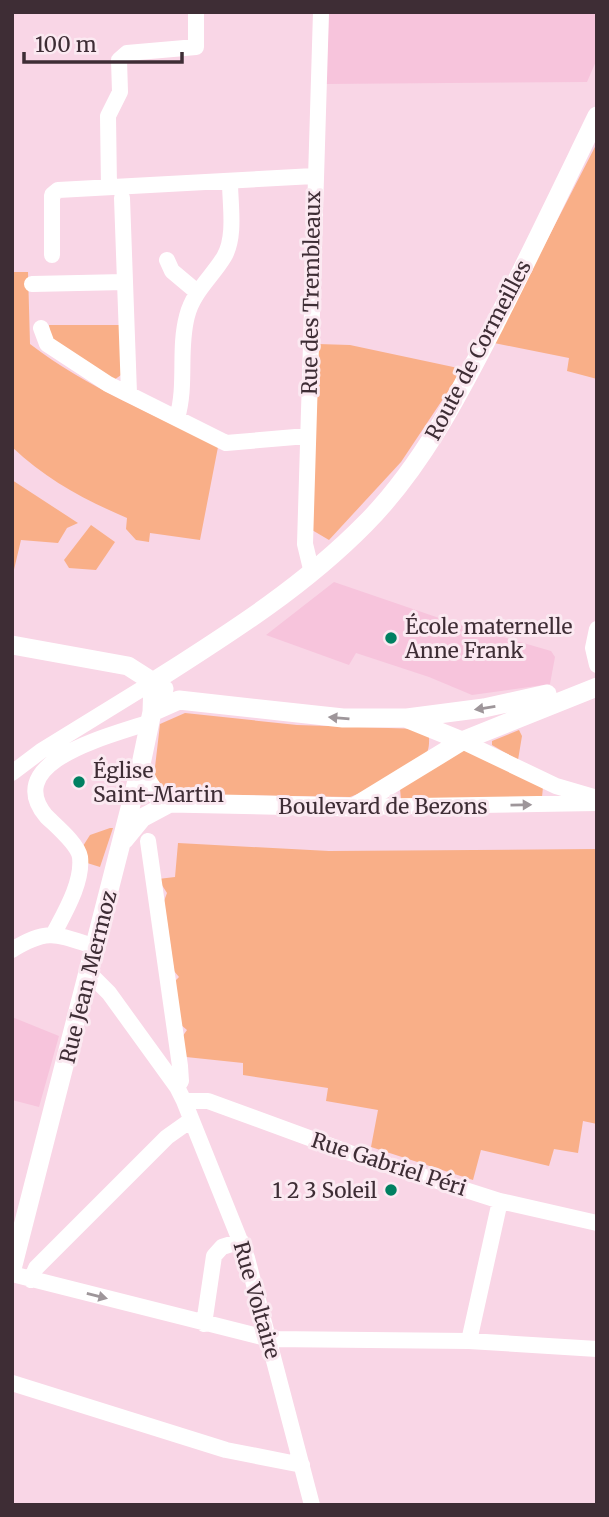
<svg xmlns="http://www.w3.org/2000/svg" width="609" height="1517" font-family="Merriweather,serif">
<style>
.built{fill:#f7c4dc}
.green{fill:#f9af88}
.lines{fill:none;stroke-linecap:round;stroke-linejoin:round}
.minor{stroke:#fff;stroke-width:16}
.major{stroke:#fff;stroke-width:19}
.oneway{fill:#9e969a}
.poi-dot{fill:#008061;stroke:#fbe9f1;stroke-width:2.5}
.labels{text-anchor:middle;dominant-baseline:central;stroke-width:6;stroke-linejoin:round;paint-order:stroke}
.street-label{font-size:21px;fill:#3e2d35;stroke:#fbe9f1}
.poi-label{font-size:21px;fill:#3e2d35;stroke:#fbe9f1;text-anchor:start}
</style>
<rect width="100%" height="100%" fill="#f9d6e6"/>
<path class="built" d="M 329,12 L 597,12 L 597,59 L 587,82 L 326,84 Z
M 334,582 L 442,619 L 551,651 L 555,657 L 550,684 L 472,695 L 429,677 L 356,653 L 349,665 L 266,635 Z
M 12,1017 L 59,1036 L 39,1107 L 12,1100 Z"/>
<path class="green" d="M 597,143 L 597,379 L 567,371 L 569,358 L 494,343 Z
M 12,272 L 28,272 L 30,344 C 87,388 154,414 218,447 L 200,540 L 150,533 L 149,542 L 136,540 L 126,529 L 127,518 C 83,499 47,480 12,447 Z
M 49,325 L 123,325 L 121,375 L 114,380 L 51,338 Z
M 318,344 L 350,345 L 458,368 L 459,375 L 401,462 L 329,540 L 312,530 Z
M 12,480 L 78,523 L 67,528 L 58,543 L 21,540 L 12,578 Z
M 91,525 L 115,542 L 96,570 L 69,568 L 64,560 Z
M 185,713 L 297,725 L 419,729 L 429,734 C 429,741 430,749 425,756 C 415,767 365,792 350,797 L 219,795 L 166,790 L 154,776 L 160,724 Z
M 519,730 L 522,736 L 518,760 L 492,745 L 492,741 Z
M 463,748 L 543,787 L 542,797 L 401,799 L 400,789 Z
M 110,828 L 113,828 L 100,867 L 84,862 L 83,846 L 90,835 Z
M 178,843 L 329,851 L 597,849 L 597,1124 L 583,1121 L 578,1153 L 554,1149 L 549,1166 L 481,1150 L 473,1180 L 371,1147 L 378,1110 L 326,1101 L 328,1088 L 243,1075 L 243,1063 L 186,1057 L 182,1037 L 187,1030 L 181,1025 L 173,983 L 179,977 L 174,971 L 164,901 L 167,893 L 158,879 L 175,877 Z"/>
<g class="lines">
<path class="minor" d="M 109,187 L 108,116 L 120,92 L 119,60 L 127,53 L 196,47 L 196,12
M 122,198 L 129,393
M 52,255 L 52,195 L 58,190 L 314,176
M 167,260 L 172,271 L 197,292
M 32,284 L 125,282
M 41,328 L 47,344 L 108,384 L 226,443 L 307,436
M 177,418 C 187,384 178,350 187,316 C 193,292 212,277 224,257 C 236,237 230,204 230,182
M 312,573 L 305,544 L 321,12
M 597,629 L 593,648 L 597,665
M 462,741 L 556,786 L 597,798
M 12,773 L 41,751 L 153,682
M 354,807 L 597,803
M 148,841 L 180,1066 L 181,1081 L 177,1087
M 54,933 C 65,912 83,882 80,857 C 78,844 56,826 46,816 C 0,760 115,735 150,722
M 12,950 C 49,927 58,935 96,947
M 90,974 L 109,993 L 177,1087 L 184,1101 L 247,1258 L 312,1505
M 184,1101 L 208,1101 L 350,1153 L 500,1201 L 597,1223
M 12,1274 L 270,1339 L 469,1341 L 597,1349
M 31,1280 L 36,1268 L 167,1137 L 191,1120
M 204,1324 L 214,1256 L 222,1247 L 241,1241
M 469,1341 L 500,1201
M 12,1383 L 226,1450 L 302,1465"/>
<path class="major" d="M 12,645 L 128,666 L 164,689
M 153,682 C 228,634 302,588 365,524 C 422,467 460,392 497,320 C 531,253 564,184 597,116
M 152,712 L 179,700 L 343,718 L 407,718 L 484,708 L 547,694
M 408,719 L 462,741
M 140,769 L 156,795 L 170,803
M 124,840 L 142,818 L 170,803 L 354,807 L 462,741 L 597,687
M 12,1269 L 140,769 L 152,712 L 153,682"/>
</g>
<defs><path id="oneway-solid" d="M-6-.8H1V-3.2L6.5 0L1 3.2V.8H-6Z" transform="scale(1.75)"/></defs>
<g class="oneway">
<use href="#oneway-solid" transform="translate(485 708) rotate(171)"/>
<use href="#oneway-solid" transform="translate(339 718) rotate(-175)"/>
<use href="#oneway-solid" transform="translate(521 805) rotate(-1)"/>
<use href="#oneway-solid" transform="translate(97 1296) rotate(14)"/>
</g>
<g class="poi-dot">
<circle cx="391" cy="638" r="7"/>
<circle cx="79" cy="782" r="7"/>
<circle cx="391" cy="1190" r="7"/>
</g>
<g class="labels">
<g class="street-label">
<text transform="translate(311 293) rotate(-89)">Rue des Trembleaux</text>
<text transform="translate(478 350) rotate(-62)">Route de Cormeilles</text>
<text x="383" y="806">Boulevard de Bezons</text>
<text transform="translate(88 977) rotate(-76)">Rue Jean Mermoz</text>
<text transform="translate(389 1164) rotate(18)">Rue Gabriel Péri</text>
<text transform="translate(257 1300) rotate(74)">Rue Voltaire</text>
</g>
<g class="poi-label">
<text x="405" y="626">École maternelle<tspan x="405" dy="24">Anne Frank</tspan></text>
<text x="93" y="770">Église<tspan x="93" dy="24">Saint-Martin</tspan></text>
<text x="377" y="1190" text-anchor="end">1 2 3 Soleil</text>
</g>
</g>
<rect width="609" height="1517" fill="none" stroke="#3e2d35" stroke-width="28"/>
<path d="M24 52v10h158v-10" fill="none" stroke="#3e2d35" stroke-width="3.5"/>
<text x="35" y="52" font-size="21" fill="#3e2d35" stroke="#fbe9f1" stroke-width="5" paint-order="stroke">100 m</text>
</svg>
